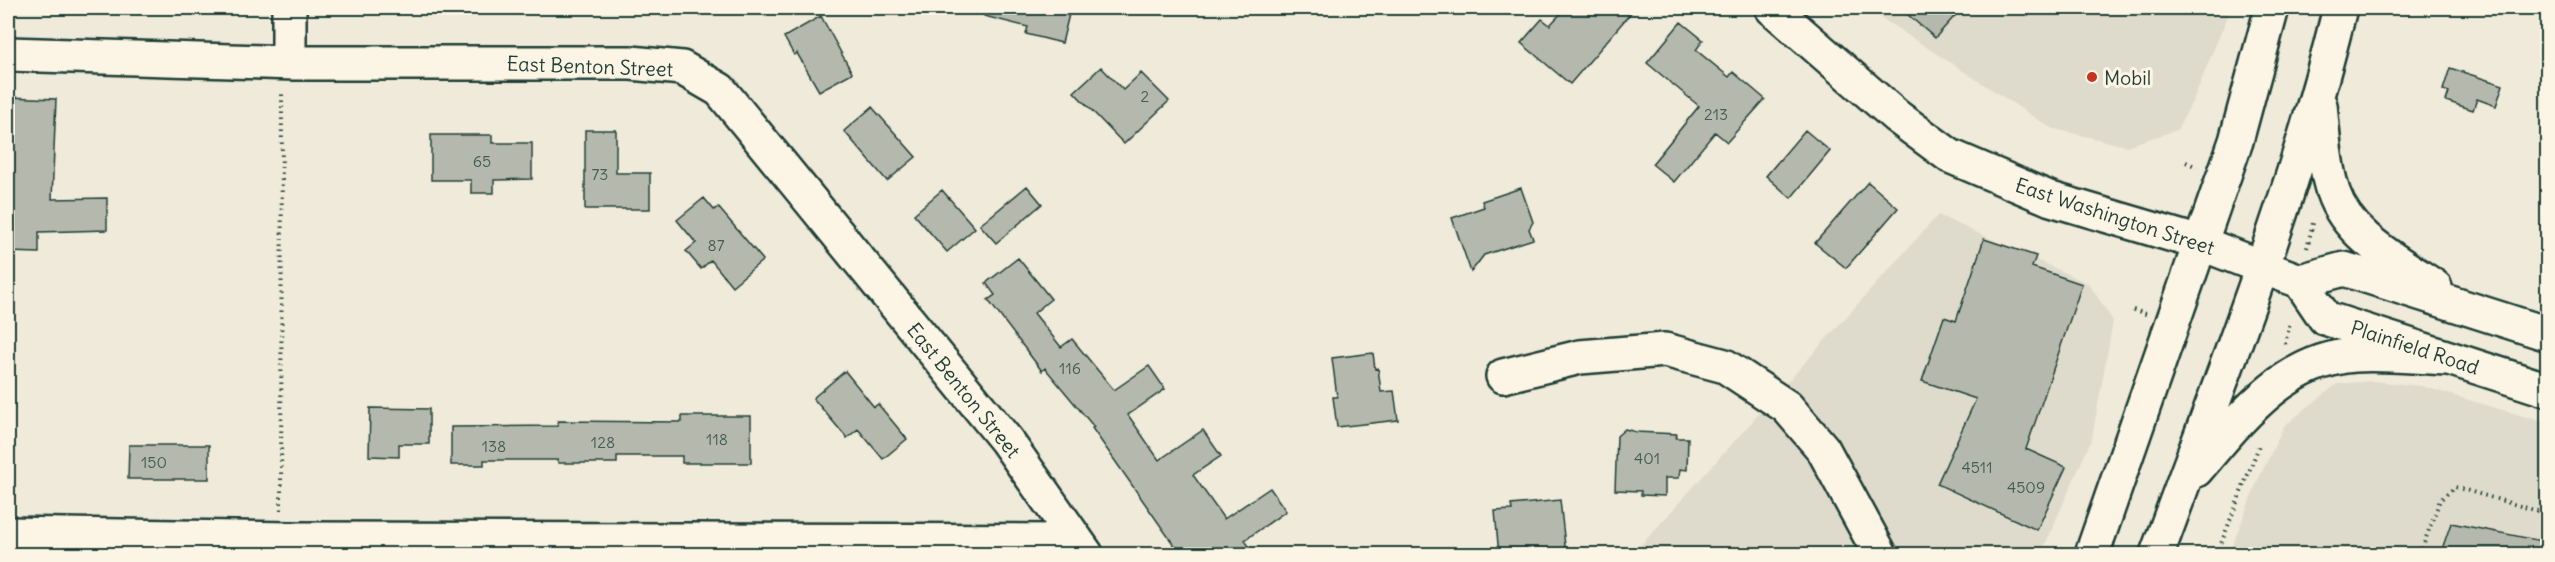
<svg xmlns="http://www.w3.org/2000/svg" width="2555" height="562" font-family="Delius,sans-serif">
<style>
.built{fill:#dedbcc}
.building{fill:#b5b9ad;stroke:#1f3d34;stroke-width:1.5}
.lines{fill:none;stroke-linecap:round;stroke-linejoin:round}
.minor-casing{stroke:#1f3d34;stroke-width:38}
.major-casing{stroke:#1f3d34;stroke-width:38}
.path{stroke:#1f3d34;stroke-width:4;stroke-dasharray:1.5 4.5;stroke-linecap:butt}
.minor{stroke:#fcf5e5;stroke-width:33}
.major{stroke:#fcf5e5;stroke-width:33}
.poi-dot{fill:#c8321e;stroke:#fcf5e5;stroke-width:2}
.labels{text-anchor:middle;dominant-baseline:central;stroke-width:6;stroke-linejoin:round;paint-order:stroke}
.number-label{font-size:16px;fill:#445c52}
.street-label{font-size:20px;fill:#1f3d34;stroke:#fcf5e5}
.poi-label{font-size:20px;fill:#1f3d34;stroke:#fcf5e5;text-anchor:start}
</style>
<rect width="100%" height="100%" fill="#efeada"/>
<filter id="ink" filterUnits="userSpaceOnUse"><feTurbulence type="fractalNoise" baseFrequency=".0167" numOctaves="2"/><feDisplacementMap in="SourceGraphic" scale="12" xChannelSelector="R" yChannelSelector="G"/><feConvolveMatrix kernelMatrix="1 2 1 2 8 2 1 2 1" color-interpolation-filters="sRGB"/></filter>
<g filter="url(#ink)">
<path class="built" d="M 1866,8 L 2231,8 L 2193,100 L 2177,130 L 2126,146 L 2051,128 Z
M 1938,215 L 2089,284 L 2113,321 L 2092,438 L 2041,554 L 1633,554 Z
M 2373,381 L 2421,386 L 2547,423 L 2547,554 L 2229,554 L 2258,480 L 2284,426 L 2337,384 Z"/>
<path class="building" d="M 985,8 L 1057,8 L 1070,10 L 1062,43 L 1026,34 L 1028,27 L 984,16 Z
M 1566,8 L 1635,8 L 1570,84 L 1521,43 L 1542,19 L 1550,25 Z
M 1900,8 L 1962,8 L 1935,38 Z
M 821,16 L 852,73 L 819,91 L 797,53 L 794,55 L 784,37 Z
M 1681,22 L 1703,40 L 1696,50 L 1729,77 L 1733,72 L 1765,99 L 1727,142 L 1715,132 L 1674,182 L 1652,164 L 1699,106 L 1647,63 Z
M 1101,67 L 1123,90 L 1141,73 L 1169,101 L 1124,144 L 1074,92 Z
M 2450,68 L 2503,85 L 2496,106 L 2477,99 L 2473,110 L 2446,101 L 2449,92 L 2443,90 Z
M 8,97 L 56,99 L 52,199 L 107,198 L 107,230 L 39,232 L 39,253 L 8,252 Z
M 872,107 L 916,157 L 887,181 L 844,131 Z
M 585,130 L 616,130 L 616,173 L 650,173 L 650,209 L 585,209 Z
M 1805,130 L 1830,151 L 1791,198 L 1766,176 Z
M 431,135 L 492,135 L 492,143 L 532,143 L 532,179 L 494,180 L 494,193 L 471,193 L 471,180 L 431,180 Z
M 1868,182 L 1898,208 L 1846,268 L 1815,243 Z
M 1027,186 L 1042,204 L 996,243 L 980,225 Z
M 1521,188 L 1533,222 L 1529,229 L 1533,239 L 1484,255 L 1471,272 L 1452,218 L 1484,207 L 1482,201 Z
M 942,190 L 975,228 L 947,252 L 914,214 Z
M 704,198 L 714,210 L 718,207 L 763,260 L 732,286 L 711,260 L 701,269 L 686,251 L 696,243 L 677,220 Z
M 1984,239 L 2036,256 L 2032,267 L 2082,284 L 2026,449 L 2066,467 L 2037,530 L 1937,484 L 1976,399 L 1922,381 L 1944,317 L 1956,321 Z
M 1018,258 L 1051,299 L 1034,313 L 1061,347 L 1072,339 L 1114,390 L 1149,366 L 1165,389 L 1128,415 L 1159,460 L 1203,430 L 1221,456 L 1193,475 L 1224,519 L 1270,488 L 1286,511 L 1245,540 L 1254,555 L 1181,555 L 1092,428 L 1094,427 L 1045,368 L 1042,371 L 988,300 L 995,295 L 986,283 Z
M 1373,353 L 1375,369 L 1378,368 L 1381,392 L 1394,391 L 1398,420 L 1337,427 L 1333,397 L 1337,397 L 1332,358 Z
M 845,371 L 874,407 L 878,404 L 907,439 L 883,459 L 858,429 L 847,438 L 813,398 Z
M 370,408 L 429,409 L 429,444 L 399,444 L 399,457 L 369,456 Z
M 682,416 L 751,416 L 751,463 L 682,463 L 682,456 L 617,456 L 617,463 L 558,463 L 558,460 L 484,460 L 484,465 L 451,465 L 451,427 L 558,426 L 558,421 L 682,422 Z
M 1625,429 L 1636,432 L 1677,434 L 1676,438 L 1688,438 L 1687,470 L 1680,469 L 1679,478 L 1665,478 L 1665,496 L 1641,495 L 1641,491 L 1615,490 L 1617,436 Z
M 129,445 L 209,445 L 209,479 L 128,479 Z
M 1560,500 L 1566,555 L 1499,555 L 1495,511 L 1512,510 L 1511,505 Z
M 2451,523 L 2547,542 L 2547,555 L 2440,555 Z"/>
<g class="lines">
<g class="minor-casing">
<path id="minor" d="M 289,8 L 289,62
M 1772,8 L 1896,116 L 1950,156 L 2051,199 L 2200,243 L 2262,267
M 8,54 L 295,63 L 631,63 L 682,68 L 720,90 L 1006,440 L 1086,554
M 1503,376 L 1580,357 L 1665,350 L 1725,366 L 1787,407 L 1823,449 L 1880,554
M 8,534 L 290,539 L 1076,541"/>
</g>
<g class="major-casing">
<path id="major" d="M 2320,105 C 2323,134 2324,164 2333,192 C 2348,237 2399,262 2435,287
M 2262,267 L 2300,281 L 2344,269 L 2548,334
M 2300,281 L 2325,318 L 2548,390
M 2196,470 C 2239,420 2283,360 2355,355 C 2385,353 2417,357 2447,358
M 2092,554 L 2236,141 L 2272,8
M 2157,554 C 2223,374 2295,195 2340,8"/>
</g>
<path class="path" d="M 2186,162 L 2197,167
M 2307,248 L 2313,223
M 2133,310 L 2146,314
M 2285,344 L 2290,322
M 281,510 L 282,92
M 2217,554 L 2259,446
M 2420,554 L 2440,500 L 2455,487 L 2548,514"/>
<use href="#minor" class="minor"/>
<use href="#major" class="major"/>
</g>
</g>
<circle class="poi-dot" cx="2092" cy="77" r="6"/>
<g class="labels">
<g class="number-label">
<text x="1145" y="96">2</text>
<text x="1716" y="114">213</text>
<text x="482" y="161">65</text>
<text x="600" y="174">73</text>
<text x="716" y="245">87</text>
<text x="1070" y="368">116</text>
<text x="717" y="439">118</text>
<text x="603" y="442">128</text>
<text x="494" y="446">138</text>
<text x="1647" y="458">401</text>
<text x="154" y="462">150</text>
<text x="1977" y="467">4511</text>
<text x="2026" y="487">4509</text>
</g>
<g class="street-label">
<text transform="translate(590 66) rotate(2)">East Benton Street</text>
<text transform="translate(2115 216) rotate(18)">East Washington Street</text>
<text transform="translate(2415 347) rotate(18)">Plainfield Road</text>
<text transform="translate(964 390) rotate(51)">East Benton Street</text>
</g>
<g class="poi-label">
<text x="2104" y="77">Mobil</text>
</g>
</g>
<rect width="2555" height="562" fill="none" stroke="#fcf5e5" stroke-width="30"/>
<rect x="15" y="15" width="2525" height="532" fill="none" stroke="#1f3d34" stroke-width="2" filter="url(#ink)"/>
</svg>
